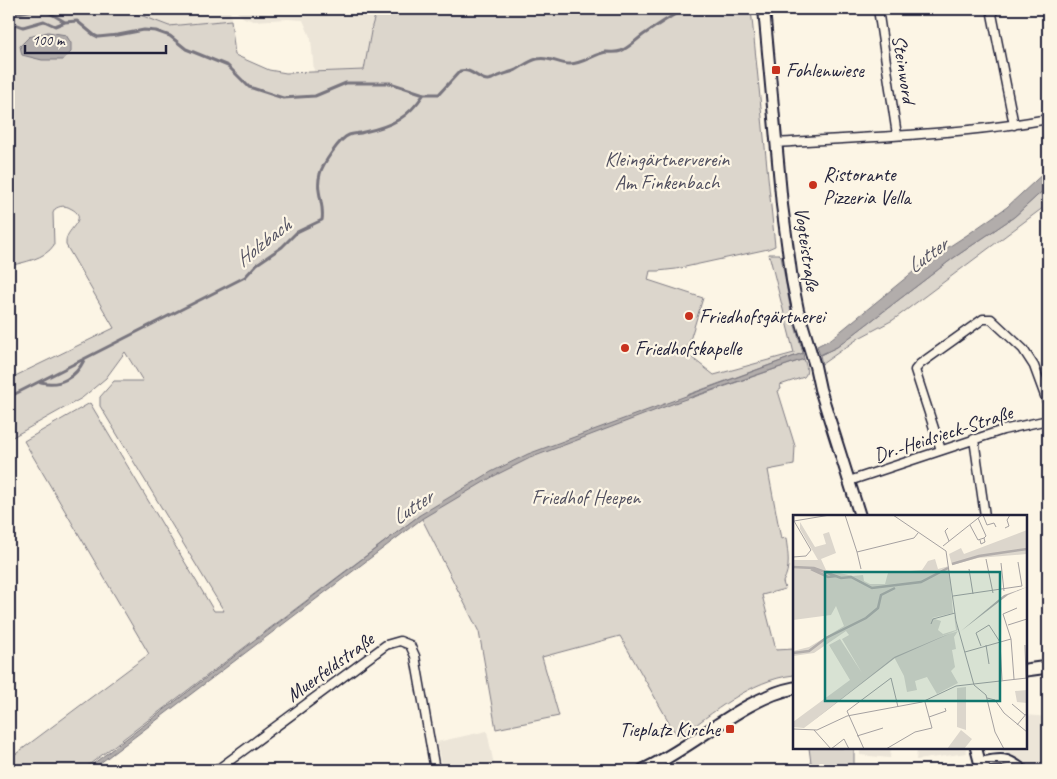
<svg xmlns="http://www.w3.org/2000/svg" width="1057" height="779" font-family="Caveat,sans-serif">
<style>
.built{fill:#ece5d8}
.green{fill:#dcd6cc;stroke:#7f7c84}
.water{fill:#b2adab;stroke:#78757e}
.lines{fill:none;stroke-linecap:round;stroke-linejoin:round}
.stream{stroke:#78757e;stroke-width:3}
.minor-casing{stroke:#22223b;stroke-width:11}
.tertiary-casing{stroke:#22223b;stroke-width:14}
.secondary-casing{stroke:#22223b;stroke-width:15}
.minor{stroke:#fcf5e5;stroke-width:8}
.tertiary{stroke:#fcf5e5;stroke-width:10}
.secondary{stroke:#fcf5e5;stroke-width:11}
.poi-dot{fill:#c8321e;stroke:#fcf5e5;stroke-width:2}
.labels{text-anchor:middle;dominant-baseline:central;stroke-width:4.5;stroke-linejoin:round;paint-order:stroke}
.street-label{font-size:20px;fill:#22223b;stroke:#fcf5e5}
.poi-label{font-size:20px;fill:#22223b;stroke:#fcf5e5;text-anchor:start}
.park-label{font-size:20px;fill:#504f5f;stroke:#fcf5e5}
.water-label{font-size:21px;font-style:italic;fill:#545362;stroke:#fcf5e5}
.inset-river{fill:none;stroke:#b2adab;stroke-width:2.5}
.inset-road{fill:none;stroke:#a5a1a1;stroke-width:1}
.view{fill:#0f766e;fill-opacity:0.15;stroke:#0f766e;stroke-width:2.5}
.inset-edge{fill:none;stroke:#22223b;stroke-width:2.5}
</style>
<rect width="100%" height="100%" fill="#fcf5e5"/>
<filter id="ink" filterUnits="userSpaceOnUse"><feTurbulence type="fractalNoise" baseFrequency=".02" numOctaves="2"/><feDisplacementMap in="SourceGraphic" scale="10" xChannelSelector="R" yChannelSelector="G"/><feConvolveMatrix kernelMatrix="1 2 1 2 8 2 1 2 1" color-interpolation-filters="sRGB"/></filter>
<g filter="url(#ink)">
<path class="built" d="M 118,9 L 230,9 L 231,20 L 169,26 L 143,16 L 119,11 Z
M 234,9 L 377,9 L 372,26 L 364,70 L 314,72 L 311,39 L 303,20 L 288,19 L 254,21 L 244,18 Z
M 1026,715 L 1048,717 L 1048,770 L 1032,770 L 999,748 L 1026,748 Z
M 487,731 L 495,770 L 442,770 L 437,742 Z
M 860,748 L 966,748 L 967,753 L 916,760 L 917,749 L 891,748 L 890,758 L 860,755 Z"/>
<path class="green" d="M 9,9 L 118,9 L 119,11 L 143,16 L 169,26 L 231,20 L 235,55 L 269,70 L 286,73 L 364,70 L 372,26 L 377,9 L 751,9 L 775,246 L 768,249 L 676,269 L 658,271 L 650,271 L 648,280 L 703,298 L 686,353 L 714,375 L 794,353 L 769,254 L 779,254 L 781,256 L 791,312 L 803,353 L 687,395 L 691,398 L 804,359 C 806,366 809,372 804,377 L 780,385 L 781,389 L 778,391 L 795,446 L 794,465 L 768,470 L 781,539 L 786,538 C 788,554 791,568 783,582 L 785,589 L 762,595 L 776,650 L 794,649 L 794,675 C 750,680 713,713 678,738 L 620,636 L 542,657 L 559,716 L 496,729 L 479,632 L 420,515 L 82,770 L 9,770 L 9,759 L 149,654 L 24,441 L 90,403 L 214,611 L 224,611 L 100,406 L 100,397 L 114,381 L 143,381 L 125,352 L 106,378 L 82,398 L 9,439 L 9,379 L 114,328 L 66,245 C 66,243 66,238 67,237 C 70,227 89,217 70,208 C 65,205 59,206 55,209 L 53,213 L 54,245 C 45,259 24,262 9,266 Z
M 1048,186 L 1048,204 L 893,320 L 859,338 L 822,364 L 820,355 L 837,347 L 952,259 L 1014,217 Z
M 809,748 L 854,748 L 854,770 L 812,770 Z"/>
<path class="water" d="M 48,32 L 66,35 L 71,43 L 71,52 L 63,60 L 42,60 L 22,55 L 20,46 L 29,37 Z
M 1048,169 L 1048,186 L 1014,217 L 952,259 L 837,347 L 820,355 L 817,346 L 831,339 L 924,263 L 967,235 L 1007,207 Z
M 803,353 L 804,359 L 680,401 L 530,458 L 494,476 L 423,518 L 91,770 L 85,770 L 420,515 L 491,472 L 528,454 Z"/>
<g class="lines">
<path class="stream" d="M 9,9 L 18,13 L 39,9
M 43,9 L 65,22
M 9,22 L 23,27 L 44,21 L 55,26 L 65,22 L 77,21 L 94,35 L 98,37 L 118,35 L 144,30 L 156,31 L 170,36 L 186,49 L 228,66 L 249,87 L 283,98 L 315,96 L 346,83 L 390,83 L 424,94 L 439,94 L 460,71 C 473,67 480,84 492,79 C 500,75 509,73 516,70 C 523,66 529,61 537,59 C 549,56 558,64 570,64 C 583,64 594,54 606,52 C 612,52 616,53 621,51 C 630,47 635,41 643,35 C 656,26 670,17 684,9
M 41,382 C 60,387 76,377 84,360
M 9,397 L 245,277 L 257,264 L 282,247 L 297,232 L 322,220 C 325,204 315,192 320,174 C 322,165 340,138 349,135 C 354,133 359,134 364,132 C 392,126 408,118 424,94"/>
<g class="minor-casing">
<path id="minor" d="M 878,9 L 897,135
M 991,9 L 1014,125
M 777,143 C 867,137 959,135 1048,119
M 974,439 L 985,516
M 941,450 L 915,370 L 920,364 L 983,319 L 991,319 L 1023,349 L 1034,366 L 1048,404
M 849,481 L 1003,430 L 1048,420
M 217,770 L 386,645 L 400,641 L 410,645 L 415,656 L 435,770"/>
</g>
<g class="tertiary-casing">
<path id="tertiary" d="M 764,9 L 782,205 L 792,280 L 798,310 L 815,366 L 820,389 L 860,516
M 976,748 L 980,763 C 1000,759 1006,757 1022,770"/>
</g>
<g class="secondary-casing">
<path id="secondary" d="M 1026,670 L 1048,667
M 643,770 C 693,748 743,698 794,688"/>
</g>
<use href="#minor" class="minor"/>
<use href="#tertiary" class="tertiary"/>
<use href="#secondary" class="secondary"/>
</g>
</g>
<g class="poi-dot">
<rect x="771" y="65" width="10" height="10" rx="2.5"/>
<circle cx="813" cy="185" r="5"/>
<circle cx="689" cy="316" r="5"/>
<circle cx="625" cy="348" r="5"/>
<rect x="725" y="724" width="10" height="10" rx="2.5"/>
</g>
<g class="labels">
<g class="street-label">
<text transform="translate(904 69) rotate(81)">Steinword</text>
<text transform="translate(807 249) rotate(82)">Vogteistraße</text>
<text transform="translate(943 434) rotate(-18)">Dr.-Heidsieck-Straße</text>
<text transform="translate(330 667) rotate(-36)">Muerfeldstraße</text>
</g>
<g class="poi-label">
<text x="786" y="70">Fohlenwiese</text>
<text x="823" y="174">Ristorante<tspan x="823" dy="23">Pizzeria Vella</tspan></text>
<text x="699" y="316">Friedhofsgärtnerei</text>
<text x="635" y="348">Friedhofskapelle</text>
<text x="720" y="729" text-anchor="end">Tieplatz Kirche</text>
</g>
<g class="park-label">
<text x="667" y="159">Kleingärtnerverein<tspan x="667" dy="23">Am Finkenbach</tspan></text>
<text x="586" y="497">Friedhof Heepen</text>
</g>
<g class="water-label">
<text transform="translate(263 242) rotate(-38)">Holzbach</text>
<text transform="translate(927 255) rotate(-36)">Lutter</text>
<text transform="translate(412 507) rotate(-34)">Lutter</text>
</g>
</g>
<g transform="translate(793 515)">
<rect width="234" height="234" fill="#fcf5e5"/>
<path d="M 7,7 L 22,32 L 33,29 L 30,19 L 36,17 L 43,38 L 28,44 L 33,55 L 60,61 L 70,60 L 71,66 L 77,69 L 92,69 L 95,58 L 129,55 L 135,46 L 142,44 L 145,54 L 156,51 L 160,98 L 139,103 L 148,106 L 145,115 L 150,119 L 163,115 L 161,99 L 165,115 L 147,122 L 165,116 L 161,122 L 163,134 L 159,135 L 162,152 L 158,156 L 165,168 L 144,179 L 134,162 L 122,166 L 124,175 L 114,177 L 111,161 L 101,142 L 11,213 L 0,212 L 0,207 L 57,165 L 36,130 L 47,124 L 69,158 L 49,124 L 56,120 L 53,116 L 21,138 L 0,141 L 0,136 L 16,132 L 51,111 L 43,91 L 38,100 L 0,105 L 0,45 L 25,45 L 7,14 ZM 234,15 L 234,39 L 185,43 L 159,50 L 156,39 L 168,33 L 171,39 ZM 173,172 L 173,215 L 164,212 L 164,173 ZM 234,175 L 234,188 L 224,187 L 222,176 ZM 168,215 L 179,224 L 171,234 L 154,234 Z" fill="#dcd6cc"/>
<path d="M 234,72 L 215,80 L 168,116 L 211,80 ZM 165,115 L 102,143 L 11,213 L 101,142 Z" fill="#b2adab"/>
<path class="inset-river" d="M 159,49 L 186,41 L 234,34M 0,52 L 21,53 L 48,63 L 58,62 L 79,73 L 128,67 L 155,53M 18,54 L 35,62 L 43,61M 0,138 L 16,136 L 33,123 L 73,103 L 85,93 L 88,80 L 102,73"/>
<path class="inset-road" d="M 1,0 L 1,6 L 37,0M 52,0 L 64,37 L 121,23 L 125,18M 100,0 L 153,36 L 163,106 L 181,170 L 193,180 L 202,217 L 211,234M 190,0 L 194,10 L 201,8 L 203,12M 185,3 L 193,21 L 191,23M 177,10 L 185,25 L 191,23 L 192,27 L 188,29 L 187,25M 155,13 L 152,16 L 156,26M 212,13 L 216,11 L 214,5 L 217,0M 150,31 L 189,0M 64,37 L 68,54M 0,42 L 13,41 L 18,35 L 1,6M 193,44 L 200,78M 208,48 L 211,76M 176,54 L 180,79M 160,81 L 229,71 L 225,47M 138,109 L 140,104 L 162,98M 215,110 L 234,104M 193,130 L 196,149M 232,130 L 233,164M 188,131 L 183,118 L 196,110 L 207,127 L 209,165M 172,137 L 218,124M 221,164 L 218,124 L 210,99 L 224,93M 194,183 L 202,185 L 211,198 L 234,217M 219,189 L 232,200M 136,202 L 153,196 L 152,193M 224,210 L 234,198M 0,214 L 24,215 L 54,201 L 129,187 L 163,171 L 234,163M 21,215 L 38,234M 64,221 L 90,213M 38,234 L 51,224 L 56,234M 71,234 L 54,196 L 98,163 L 105,192M 93,234 L 122,217 L 139,213 L 132,187"/>
<path class="view" d="M 32,57 L 207,57 L 207,186 L 32,186 Z"/>
<rect width="234" height="234" class="inset-edge"/>
</g>
<rect width="1057" height="779" fill="none" stroke="#fcf5e5" stroke-width="30"/>
<rect x="15" y="15" width="1027" height="749" fill="none" stroke="#22223b" stroke-width="2" filter="url(#ink)"/>
<path d="M25 45v8h141v-8" fill="none" stroke="#22223b" stroke-width="2.5"/>
<text x="32" y="45" font-size="15" fill="#22223b" stroke="#fcf5e5" stroke-width="4" paint-order="stroke">100 m</text>
</svg>
